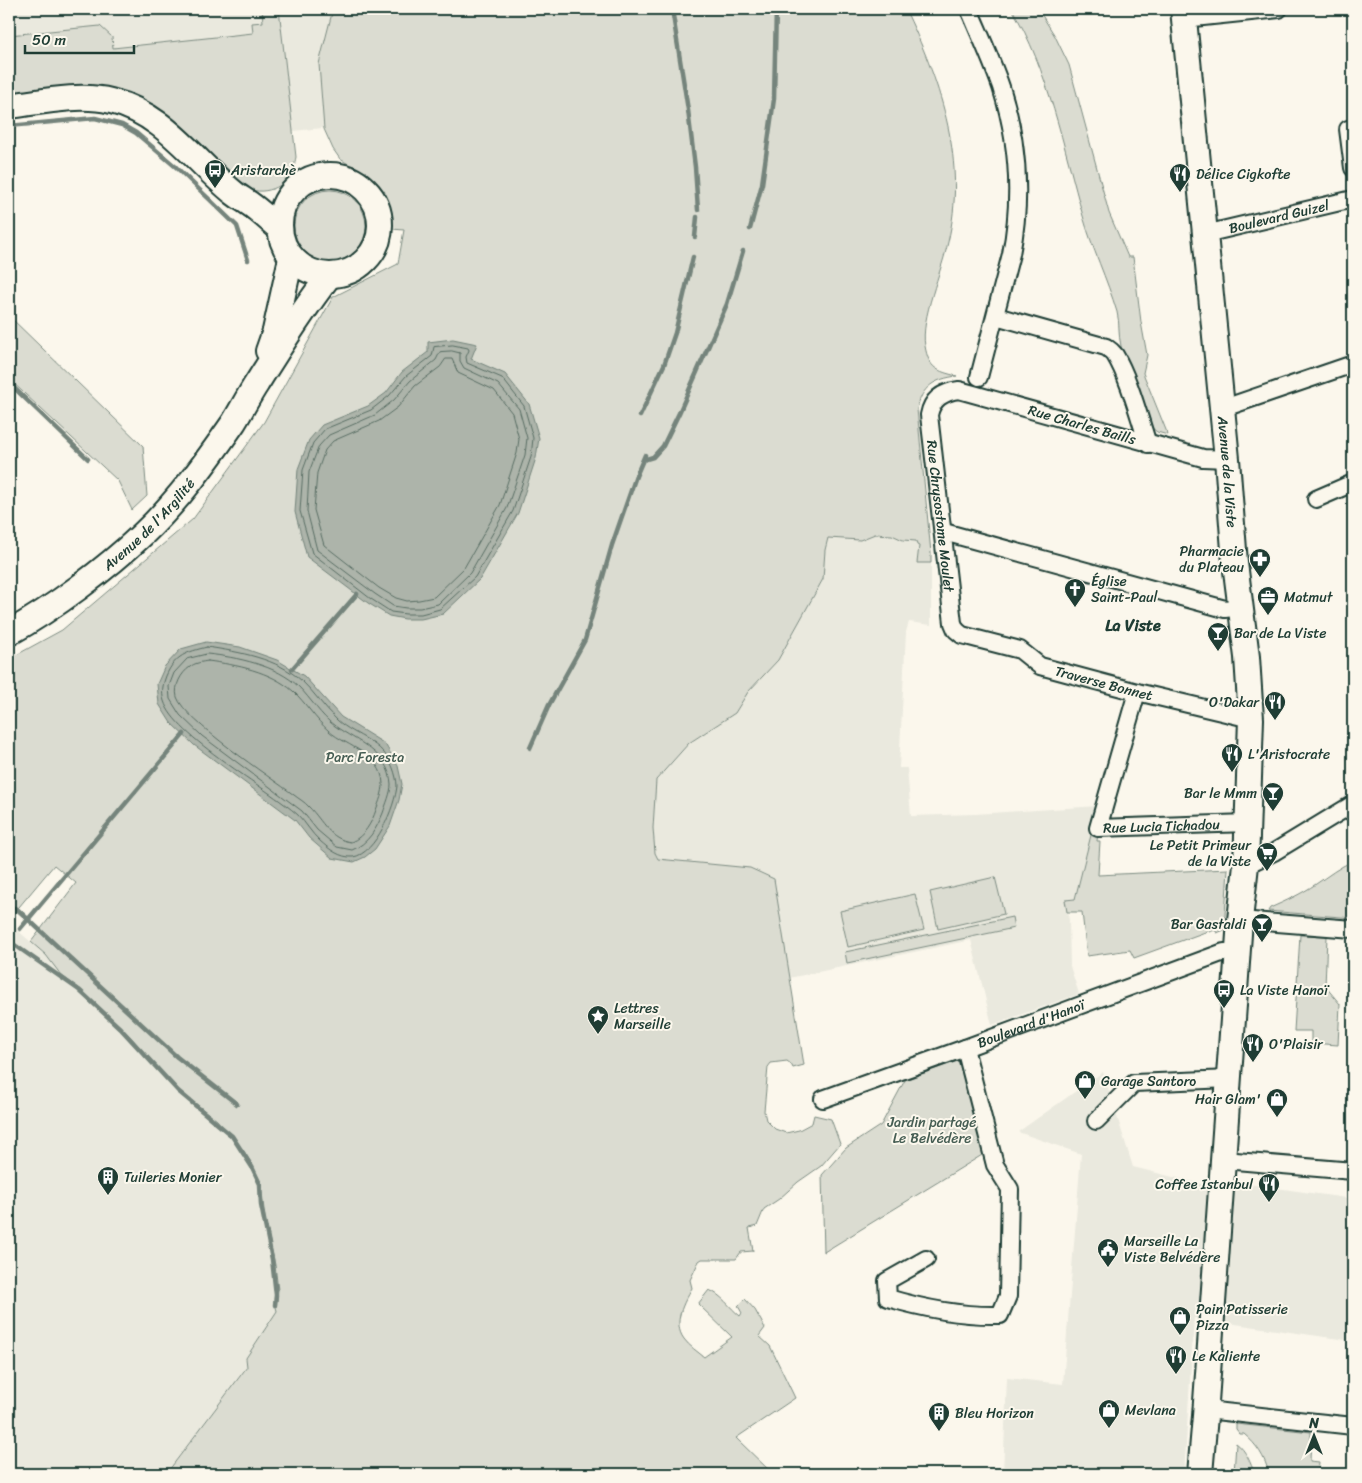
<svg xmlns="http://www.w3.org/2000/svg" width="1362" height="1483" font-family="Sriracha,sans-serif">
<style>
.built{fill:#eae9de}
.green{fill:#dbdcd1;stroke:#7d8c82}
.water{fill:#adb4aa;stroke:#74847b}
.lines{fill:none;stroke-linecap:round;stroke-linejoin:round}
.shore{stroke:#586d63;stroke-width:1}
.stream{stroke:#74847b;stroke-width:4.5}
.street-casing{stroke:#1f3d34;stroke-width:20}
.secondary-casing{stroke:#1f3d34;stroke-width:28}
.street{stroke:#fbf7ec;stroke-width:16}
.secondary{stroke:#fbf7ec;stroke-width:24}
.labels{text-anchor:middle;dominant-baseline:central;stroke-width:4;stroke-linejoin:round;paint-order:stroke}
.poi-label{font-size:14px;fill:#1f3d34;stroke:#fbf7ec;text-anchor:start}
.street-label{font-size:14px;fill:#1f3d34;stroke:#fbf7ec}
.park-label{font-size:14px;fill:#455d53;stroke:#fbf7ec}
.quarter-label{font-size:16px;font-weight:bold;fill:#1f3d34;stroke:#fbf7ec}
</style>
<rect width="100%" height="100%" fill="#fbf7ec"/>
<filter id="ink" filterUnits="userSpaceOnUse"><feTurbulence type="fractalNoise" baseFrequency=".02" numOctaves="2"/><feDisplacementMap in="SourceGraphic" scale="10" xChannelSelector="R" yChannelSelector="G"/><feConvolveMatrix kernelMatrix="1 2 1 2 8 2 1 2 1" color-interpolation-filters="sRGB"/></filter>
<g filter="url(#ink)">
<path class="built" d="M 9,9 L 338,9 L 333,127 L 293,131 L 281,31 L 112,49 L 9,36 Z
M 875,534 L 892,535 L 903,540 L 916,541 L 919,545 L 917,563 L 931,563 L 931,625 L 909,622 L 906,632 L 899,768 L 907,768 L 911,816 L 975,814 L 1098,806 L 1075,899 L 1065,900 L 1069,920 L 1070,966 L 1079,994 L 992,1025 L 971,940 L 789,978 L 774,879 L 750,868 L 658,859 L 655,853 L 653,828 L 656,780 L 689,743 L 735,713 L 748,692 L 778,660 L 823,579 L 825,550 L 828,538 L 860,540 Z
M 9,923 L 46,955 L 62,975 L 80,989 L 128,1034 L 178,1090 L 217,1120 L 229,1132 L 244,1151 L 253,1166 L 261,1183 L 265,1219 L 275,1265 L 278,1290 L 276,1307 L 277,1311 L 246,1358 L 247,1367 L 166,1474 L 9,1474 Z
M 1103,1072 L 1133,1167 L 1205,1185 L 1241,1183 L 1353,1199 L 1353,1341 L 1194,1318 L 1184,1474 L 1003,1474 L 1007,1378 L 1063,1384 L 1081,1154 L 1018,1132 Z"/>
<path class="green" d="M 262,9 L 279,9 L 296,157 C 295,160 295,165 294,168 C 287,188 262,197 244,187 C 235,181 227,170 219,163 C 190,135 163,104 122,91 C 86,81 45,90 9,93 L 9,35 L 100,26 L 112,37 L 113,48 L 253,33 L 252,23 L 263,22 Z
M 333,9 L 911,9 L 912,13 L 908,15 C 942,87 967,163 948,242 C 942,271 920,319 925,346 C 929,369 937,371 957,376 C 935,379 922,386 917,409 L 931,553 L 931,563 L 917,563 L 919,546 L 917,545 L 916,541 L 903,540 L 892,535 L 875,534 L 860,540 L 828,538 L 825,550 L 823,579 L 778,660 L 748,692 L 735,713 L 689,743 L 656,780 L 653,828 L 655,853 L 658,859 L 750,868 L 774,879 L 804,1065 L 793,1068 L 791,1064 L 787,1061 L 771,1063 L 768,1067 L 764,1111 L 766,1120 L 775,1129 L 786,1133 L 799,1130 L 812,1123 L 814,1115 L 831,1119 L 840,1144 L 821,1166 L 798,1182 L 779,1199 L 764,1209 L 757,1226 L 749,1228 L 753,1251 L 741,1252 L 736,1259 L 702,1259 L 699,1261 L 690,1280 L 692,1288 C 684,1302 672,1323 684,1339 C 689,1346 698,1352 704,1357 L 732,1337 L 698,1304 L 709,1290 C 722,1295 729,1307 740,1316 L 742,1313 L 738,1306 L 745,1299 L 755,1310 L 765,1328 L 759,1336 L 770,1346 L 795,1398 L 736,1438 L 773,1474 L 166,1474 L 247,1367 L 246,1358 L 277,1311 L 276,1307 L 278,1290 L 275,1265 L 265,1219 L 261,1183 L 253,1166 L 244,1151 L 217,1120 L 178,1090 L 128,1034 L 80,989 L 61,975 L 46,955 L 31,942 L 76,883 L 54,865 L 9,919 L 9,659 L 62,630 L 193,519 L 264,422 L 333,297 L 398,264 L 404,230 L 392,229 L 387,202 L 379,187 L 367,175 L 340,159 L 333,149 L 324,129 L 319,64 Z
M 1012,9 L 1038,9 L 1055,36 L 1069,65 L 1109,213 L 1128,257 L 1133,257 L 1141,322 L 1147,355 L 1143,373 L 1168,435 L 1157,432 L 1151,427 C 1140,401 1126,374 1121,346 C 1118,335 1120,323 1117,312 C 1107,279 1092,248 1083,216 C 1064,149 1048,68 1012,9 Z
M294 226a36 36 0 1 1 72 0a36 36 0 1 1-72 0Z
M 9,316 L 143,446 L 147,496 L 132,510 L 118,481 L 9,379 Z
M 1092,831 L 1098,832 L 1097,841 L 1100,841 L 1098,875 L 1228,869 L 1224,930 L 1217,933 L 1215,930 L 1209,932 L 1208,931 L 1134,958 L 1130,950 L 1087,956 L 1082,912 L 1067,912 L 1065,900 L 1075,899 Z
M 1353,861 L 1353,918 L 1268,911 L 1270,908 C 1286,901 1301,894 1316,884 C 1328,876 1339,867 1353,861 Z
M 995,877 L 1004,914 L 938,929 L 930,892 Z
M 915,894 L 924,930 L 848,947 L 840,911 Z
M 1012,917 L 1014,928 L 847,963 L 845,952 Z
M 1300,935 L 1327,936 L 1325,986 L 1340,1004 L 1338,1045 L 1311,1043 L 1311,1031 L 1294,1031 Z
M 963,1059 L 987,1152 L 824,1252 L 822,1175 L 846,1148 L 881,1125 L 905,1080 Z
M 1236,1424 L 1311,1432 L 1310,1461 L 1319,1462 L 1318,1474 L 1269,1474 C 1265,1457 1257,1445 1244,1434 L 1240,1434 L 1236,1429 Z
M 1236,1443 C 1247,1451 1250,1463 1255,1474 L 1234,1474 Z"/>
<path class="water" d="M 453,339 L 477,344 L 471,359 L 505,374 L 529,404 L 539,438 L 536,458 L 518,513 L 480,579 L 443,614 L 421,619 L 405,619 L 389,616 L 368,603 L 307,557 L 295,512 L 298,469 L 309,440 L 322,425 L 368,406 L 386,393 L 402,372 L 428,352 L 428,342 Z
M 206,642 L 240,647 L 277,660 L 304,676 L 341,717 L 385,744 L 398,766 L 402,784 L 399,800 L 390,826 L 375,849 L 365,857 L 354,862 L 332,858 L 309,838 L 295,820 L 194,745 L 171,723 L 159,704 L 157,684 L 165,666 L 181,649 Z"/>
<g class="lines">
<path class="shore" d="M 453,345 L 468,348 L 469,350 L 466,357 L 467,363 L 502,378 L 524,406 L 533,438 L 531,457 L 513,511 L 475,577 L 440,609 L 421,614 L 406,614 L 391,612 L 371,599 L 312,553 L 300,511 L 303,470 L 313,443 L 325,429 L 371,410 L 389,396 L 406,376 L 432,356 L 434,347 Z
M 452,351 L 460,353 L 460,361 L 464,368 L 498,384 L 519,409 L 527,438 L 525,455 L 507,508 L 470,573 L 438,604 L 420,608 L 406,608 L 393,606 L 375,594 L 317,550 L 307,511 L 309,472 L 319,446 L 329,435 L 375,415 L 394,400 L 410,381 L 436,360 L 440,352 Z
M 446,359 L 452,359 L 458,373 L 494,390 L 512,413 L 519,439 L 517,453 L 500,505 L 464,568 L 434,597 L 419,600 L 407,601 L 396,598 L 379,588 L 324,545 L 314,510 L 317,473 L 325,450 L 333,441 L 379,421 L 398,407 L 415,386 L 440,367 Z
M 207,647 C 239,652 277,658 302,681 C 315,693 324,708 337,720 C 357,738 382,740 393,768 C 395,773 397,781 397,786 C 395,806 376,854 353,857 C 340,858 329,849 320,841 C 311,833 306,823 298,815 C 268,788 175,737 164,701 C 161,692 163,684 166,676 C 175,655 187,652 207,647 Z
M 207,654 C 236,657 277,665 299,687 C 311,699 321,716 335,726 C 357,742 389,752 391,784 C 391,793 386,804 383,813 C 377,828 368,844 352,850 L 337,847 L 317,830 L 302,811 L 202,736 L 180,715 L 170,699 L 169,686 L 174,673 L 187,659 Z
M 208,661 C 237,665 270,671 293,691 C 306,703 315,719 329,731 C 347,747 382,754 383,784 C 383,793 379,802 376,810 C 372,822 364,837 351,842 C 329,839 323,821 309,807 C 305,802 299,799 294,795 C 270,777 185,721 177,697 C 174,686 181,673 190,667 C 194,663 202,662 208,661 Z"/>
<path class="stream" d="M 672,9 L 688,110 L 695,167 L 698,210
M 9,126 L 95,118 L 122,125 L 136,133 L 176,167 L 237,226 L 248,260
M 750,229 L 762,184 L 774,99 L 776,9
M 695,237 L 697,217
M 9,383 L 88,459
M 640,416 L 664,365 L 675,333 L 693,257
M 643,460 L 653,457 L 663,446 L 679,413 L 727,304 L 743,251
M 292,669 L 357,594
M 530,748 L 549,705 L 585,640 L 612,545 L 636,476 L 645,455
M 9,906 L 17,909 L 177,1057 L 237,1104
M 20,929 L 184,734
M 9,941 L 79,990 L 120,1028 L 178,1091 L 232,1136 L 252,1167 L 260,1184 L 261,1205 L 272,1259 L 276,1295 L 275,1305"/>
<g class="street-casing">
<g id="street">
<path d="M 969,9 C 980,35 992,61 1001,87 C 1018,141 1022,198 1011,254 L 979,377"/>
<path d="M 1184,19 L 1279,9"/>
<path d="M 1348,129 L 1353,168"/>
<path id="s1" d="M 1205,234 L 1353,199"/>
<path d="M 996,316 L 1106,347 C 1109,349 1112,351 1115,355 C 1129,378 1139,417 1148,444"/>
<path d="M 1221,409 L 1353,364"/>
<path id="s2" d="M 1227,459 L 1203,458 L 959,390 C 943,392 932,399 929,415 L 953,623 L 956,630 L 962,635 L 1020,650 L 1040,666 L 1137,692 L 1251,719"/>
<path d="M 1316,499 L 1353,483"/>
<path d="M 944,532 L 1225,609 L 1240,607"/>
<path id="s3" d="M 1137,692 L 1098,828 L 1248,823"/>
<path d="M 1246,865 L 1274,852 L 1353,804"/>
<path d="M 1240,920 L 1353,929"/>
<path id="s4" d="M 823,1099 L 965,1048 L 1224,952 L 1239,952"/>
<path d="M 1096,1121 L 1134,1083 L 1230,1079"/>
<path d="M 1224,1160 L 1353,1171"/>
<path d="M 926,1259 L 887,1281 L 888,1298 C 925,1309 962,1316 1000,1315 L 1008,1296 L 1010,1189 L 995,1165 L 965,1048"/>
<path d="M 1206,1410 L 1353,1426"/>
</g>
</g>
<g class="secondary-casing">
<g id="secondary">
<path id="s5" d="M 1183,9 L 1227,459 L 1235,563 L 1247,657 L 1251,719 L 1246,865 L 1240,920 L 1205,1416 L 1200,1474"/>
<path d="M 9,106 C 40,102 80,93 111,101 C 165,114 193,160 234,193 C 239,197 244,200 250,204 C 260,211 269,220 279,228"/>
<circle cx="330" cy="225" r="50"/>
<path d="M 268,351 L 275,331 L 291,258"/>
<path id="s6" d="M 9,633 C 54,608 106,569 143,534 C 178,501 207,461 234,422 C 242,409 249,395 257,383 C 280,346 303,310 329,276"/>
</g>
</g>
<use href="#street" class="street"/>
<use href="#secondary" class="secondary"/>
</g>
</g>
<defs>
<g id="bus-pin" transform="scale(1.125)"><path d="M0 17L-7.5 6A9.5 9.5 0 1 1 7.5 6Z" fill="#1f3d34" stroke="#fbf7ec"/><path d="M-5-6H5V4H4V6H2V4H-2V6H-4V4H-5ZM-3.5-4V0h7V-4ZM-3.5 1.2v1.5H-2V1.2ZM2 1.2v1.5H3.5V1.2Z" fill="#fff"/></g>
<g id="restaurant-pin" transform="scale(1.125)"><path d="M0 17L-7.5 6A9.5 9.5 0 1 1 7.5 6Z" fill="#1f3d34" stroke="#fbf7ec"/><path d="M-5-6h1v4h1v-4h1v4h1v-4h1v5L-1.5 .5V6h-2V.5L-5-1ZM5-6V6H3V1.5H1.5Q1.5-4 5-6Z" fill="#fff"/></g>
<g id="pharmacy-pin" transform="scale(1.125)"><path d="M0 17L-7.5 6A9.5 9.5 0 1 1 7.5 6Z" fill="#1f3d34" stroke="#fbf7ec"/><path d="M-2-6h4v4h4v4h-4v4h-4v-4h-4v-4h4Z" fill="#fff"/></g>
<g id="church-pin" transform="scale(1.125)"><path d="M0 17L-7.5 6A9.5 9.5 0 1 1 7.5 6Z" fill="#1f3d34" stroke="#fbf7ec"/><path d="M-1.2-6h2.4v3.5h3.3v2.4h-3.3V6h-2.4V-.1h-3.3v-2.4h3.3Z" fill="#fff"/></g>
<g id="office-pin" transform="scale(1.125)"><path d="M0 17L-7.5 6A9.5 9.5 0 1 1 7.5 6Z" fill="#1f3d34" stroke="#fbf7ec"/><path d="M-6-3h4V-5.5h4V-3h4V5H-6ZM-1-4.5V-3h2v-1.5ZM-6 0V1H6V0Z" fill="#fff"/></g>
<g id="bar-pin" transform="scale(1.125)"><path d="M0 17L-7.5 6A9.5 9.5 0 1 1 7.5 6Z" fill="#1f3d34" stroke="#fbf7ec"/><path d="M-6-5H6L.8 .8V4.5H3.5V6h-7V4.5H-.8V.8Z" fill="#fff"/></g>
<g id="supermarket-pin" transform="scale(1.125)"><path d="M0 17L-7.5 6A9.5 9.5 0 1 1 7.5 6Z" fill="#1f3d34" stroke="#fbf7ec"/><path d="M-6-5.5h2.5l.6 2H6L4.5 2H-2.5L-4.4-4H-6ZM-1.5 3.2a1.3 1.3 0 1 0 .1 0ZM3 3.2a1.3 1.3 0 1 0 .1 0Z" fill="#fff"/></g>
<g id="sight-pin" transform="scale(1.125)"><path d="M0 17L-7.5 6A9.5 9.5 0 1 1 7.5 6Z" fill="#1f3d34" stroke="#fbf7ec"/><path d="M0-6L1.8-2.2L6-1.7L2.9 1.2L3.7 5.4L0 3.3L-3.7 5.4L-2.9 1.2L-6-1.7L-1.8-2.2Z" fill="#fff"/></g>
<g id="shop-pin" transform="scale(1.125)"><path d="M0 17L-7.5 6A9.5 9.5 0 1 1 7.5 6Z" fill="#1f3d34" stroke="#fbf7ec"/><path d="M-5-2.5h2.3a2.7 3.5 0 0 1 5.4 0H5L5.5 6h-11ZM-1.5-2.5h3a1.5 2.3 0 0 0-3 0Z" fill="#fff"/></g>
<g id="building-pin" transform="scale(1.125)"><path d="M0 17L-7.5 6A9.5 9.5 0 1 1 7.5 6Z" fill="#1f3d34" stroke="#fbf7ec"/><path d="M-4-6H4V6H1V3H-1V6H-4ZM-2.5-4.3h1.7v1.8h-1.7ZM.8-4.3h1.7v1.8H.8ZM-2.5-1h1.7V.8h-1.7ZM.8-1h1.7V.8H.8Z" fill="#fff"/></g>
<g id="civic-pin" transform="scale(1.125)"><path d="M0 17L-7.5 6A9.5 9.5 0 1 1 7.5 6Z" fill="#1f3d34" stroke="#fbf7ec"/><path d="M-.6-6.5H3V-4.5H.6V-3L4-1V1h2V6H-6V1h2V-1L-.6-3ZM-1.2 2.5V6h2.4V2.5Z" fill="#fff"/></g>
</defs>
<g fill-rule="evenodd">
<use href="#bus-pin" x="215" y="170"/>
<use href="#restaurant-pin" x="1180" y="174"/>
<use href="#pharmacy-pin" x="1260" y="559"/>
<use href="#church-pin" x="1075" y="589"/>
<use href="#office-pin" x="1268" y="597"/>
<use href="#bar-pin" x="1218" y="633"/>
<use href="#restaurant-pin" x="1275" y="702"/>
<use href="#restaurant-pin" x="1232" y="754"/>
<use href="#bar-pin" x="1273" y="793"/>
<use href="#supermarket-pin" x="1267" y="853"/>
<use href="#bar-pin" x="1262" y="924"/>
<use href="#bus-pin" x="1224" y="990"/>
<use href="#sight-pin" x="598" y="1016"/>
<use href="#restaurant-pin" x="1253" y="1044"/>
<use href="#shop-pin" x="1085" y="1081"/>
<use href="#shop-pin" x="1277" y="1099"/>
<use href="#building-pin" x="108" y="1177"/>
<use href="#restaurant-pin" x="1269" y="1184"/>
<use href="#civic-pin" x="1108" y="1249"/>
<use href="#shop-pin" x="1180" y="1317"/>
<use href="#restaurant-pin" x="1176" y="1356"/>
<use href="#shop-pin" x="1109" y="1410"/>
<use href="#building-pin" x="939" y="1413"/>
</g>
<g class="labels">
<g class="poi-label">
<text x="231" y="170">Aristarchè</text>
<text x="1196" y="174">Délice Cigkofte</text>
<text x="1244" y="551" text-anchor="end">Pharmacie<tspan x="1244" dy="16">du Plateau</tspan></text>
<text x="1091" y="581">Église<tspan x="1091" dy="16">Saint-Paul</tspan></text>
<text x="1284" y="597">Matmut</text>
<text x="1234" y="633">Bar de La Viste</text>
<text x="1259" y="702" text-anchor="end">O'Dakar</text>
<text x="1248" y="754">L'Aristocrate</text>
<text x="1257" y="793" text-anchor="end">Bar le Mmm</text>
<text x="1251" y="845" text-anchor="end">Le Petit Primeur<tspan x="1251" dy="16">de la Viste</tspan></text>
<text x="1246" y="924" text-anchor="end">Bar Gastaldi</text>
<text x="1240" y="990">La Viste Hanoï</text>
<text x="614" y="1008">Lettres<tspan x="614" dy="16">Marseille</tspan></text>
<text x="1269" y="1044">O'Plaisir</text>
<text x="1101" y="1081">Garage Santoro</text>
<text x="1261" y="1099" text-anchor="end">Hair Glam'</text>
<text x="124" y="1177">Tuileries Monier</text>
<text x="1253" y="1184" text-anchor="end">Coffee Istanbul</text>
<text x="1124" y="1241">Marseille La<tspan x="1124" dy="16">Viste Belvédère</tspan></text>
<text x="1196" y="1309">Pain Patisserie<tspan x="1196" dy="16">Pizza</tspan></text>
<text x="1192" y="1356">Le Kaliente</text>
<text x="1125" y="1410">Mevlana</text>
<text x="955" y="1413">Bleu Horizon</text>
</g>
<g class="street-label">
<text stroke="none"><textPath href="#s1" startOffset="76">Boulevard Guizel</textPath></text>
<text transform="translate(1082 425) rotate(16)">Rue Charles Baills</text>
<text stroke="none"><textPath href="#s5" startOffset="465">Avenue de la Viste</textPath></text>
<text stroke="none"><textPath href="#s2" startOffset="421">Rue Chrysostome Moulet</textPath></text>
<text stroke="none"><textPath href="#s6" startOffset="178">Avenue de l'Argilité</textPath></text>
<text stroke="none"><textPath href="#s2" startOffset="696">Traverse Bonnet</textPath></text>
<text stroke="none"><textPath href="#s3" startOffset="205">Rue Lucia Tichadou</textPath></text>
<text stroke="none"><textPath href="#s4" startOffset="221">Boulevard d'Hanoï</textPath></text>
</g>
<g class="park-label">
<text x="365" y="757">Parc Foresta</text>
<text x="932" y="1122">Jardin partagé<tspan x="932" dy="16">Le Belvédère</tspan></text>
</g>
<g class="quarter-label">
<text x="1133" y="625">La Viste</text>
</g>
</g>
<rect width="1362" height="1483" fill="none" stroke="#fbf7ec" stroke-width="30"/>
<rect x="15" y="15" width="1332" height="1453" fill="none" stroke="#1f3d34" stroke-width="2" filter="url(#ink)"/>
<g transform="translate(1314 1436)" stroke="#fbf7ec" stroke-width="4" paint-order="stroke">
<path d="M0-4L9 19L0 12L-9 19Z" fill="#1f3d34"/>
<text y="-8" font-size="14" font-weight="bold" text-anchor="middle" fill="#1f3d34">N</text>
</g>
<path d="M25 45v8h109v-8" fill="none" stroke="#1f3d34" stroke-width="2.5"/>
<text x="32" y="45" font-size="15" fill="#1f3d34" stroke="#fbf7ec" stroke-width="4" paint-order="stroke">50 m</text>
</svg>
